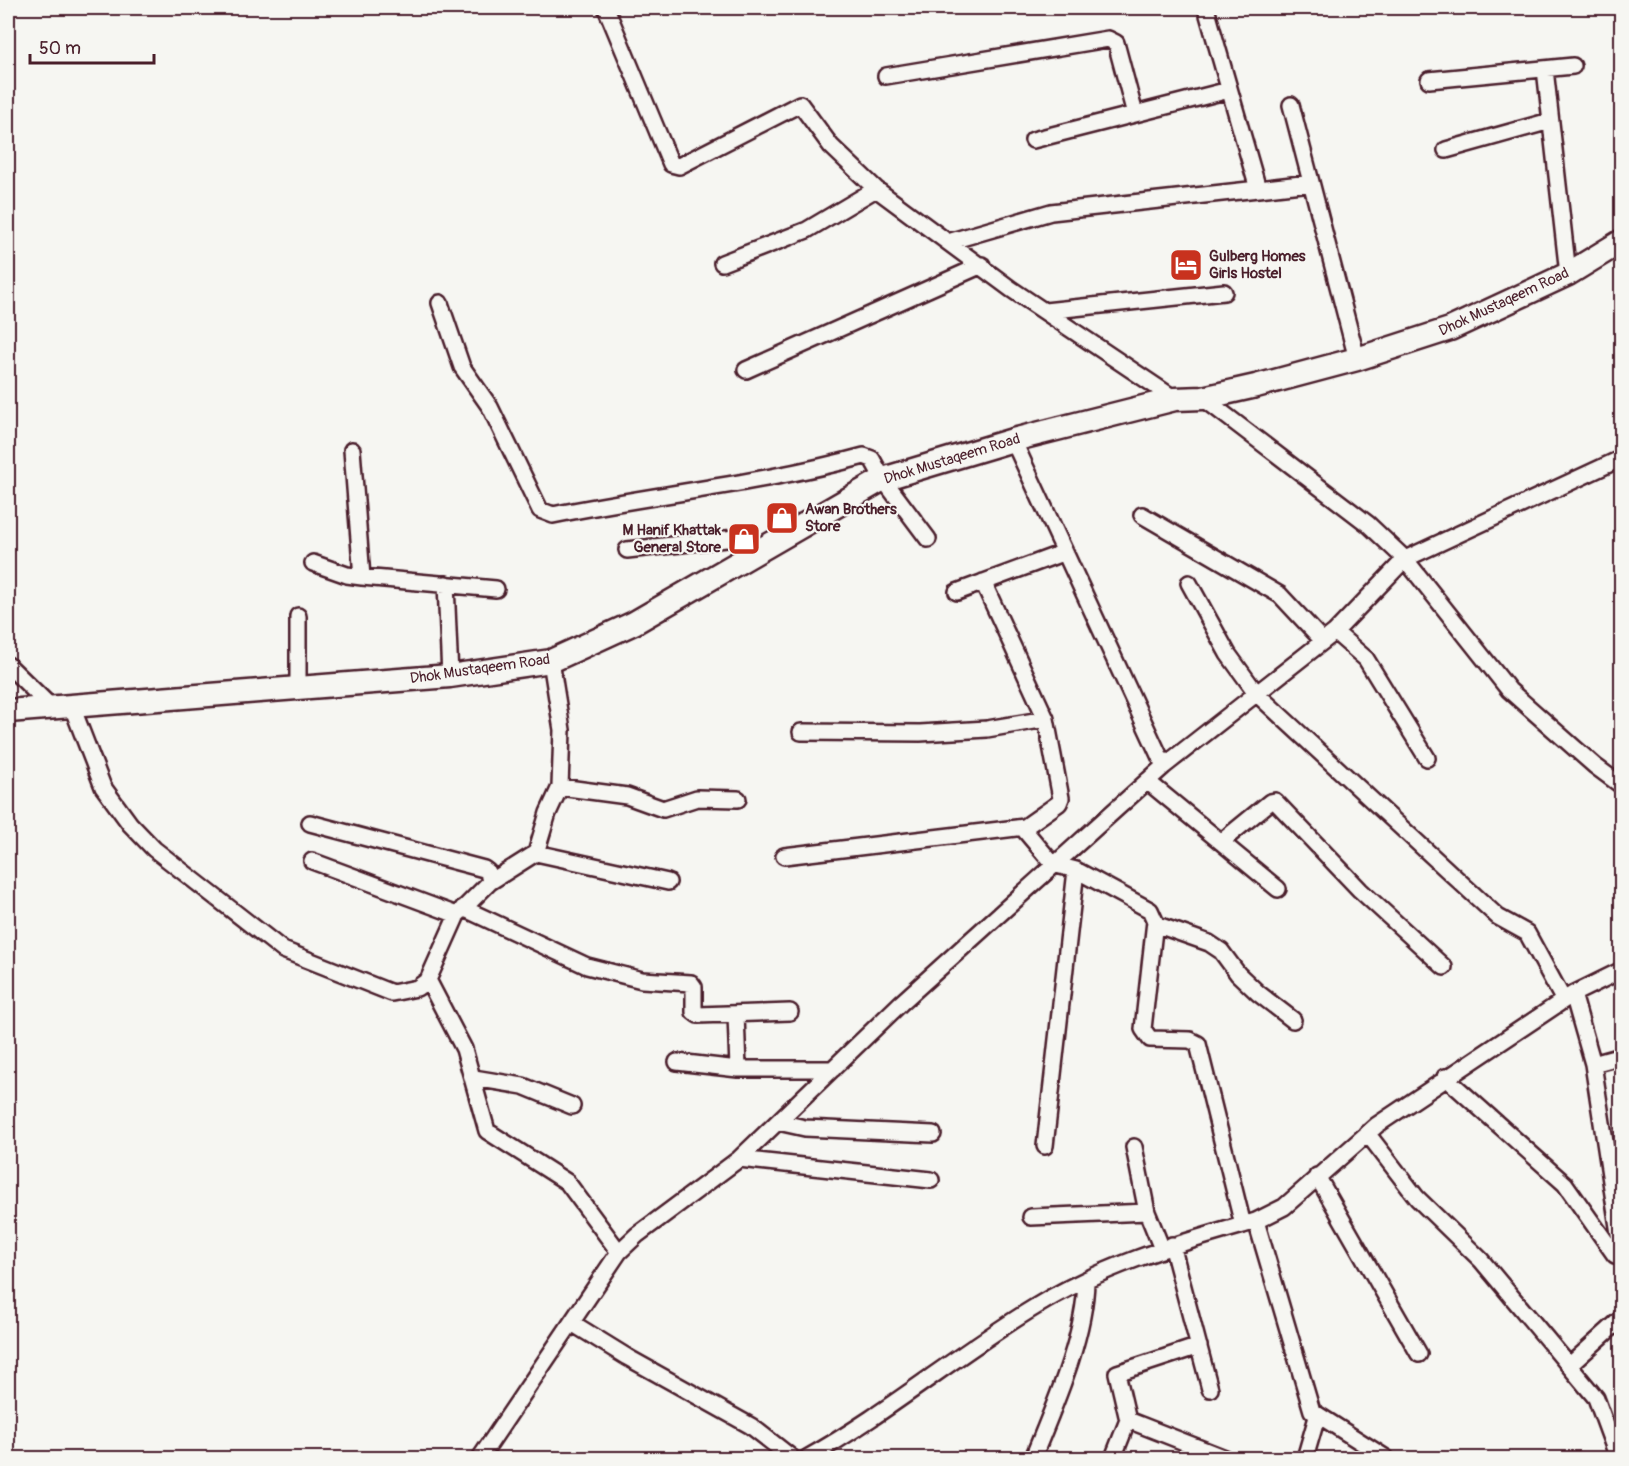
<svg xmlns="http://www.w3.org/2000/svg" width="1629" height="1466" font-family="Pangolin,sans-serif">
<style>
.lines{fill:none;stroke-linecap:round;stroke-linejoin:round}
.street-casing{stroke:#4a1f2b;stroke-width:20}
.secondary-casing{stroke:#4a1f2b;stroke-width:27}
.street{stroke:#f6f6f2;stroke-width:15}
.secondary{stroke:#f6f6f2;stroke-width:22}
.labels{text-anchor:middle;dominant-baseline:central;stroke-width:4.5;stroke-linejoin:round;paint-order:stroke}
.poi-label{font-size:15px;font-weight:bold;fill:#4a1f2b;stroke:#f6f6f2;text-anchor:start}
.street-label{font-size:15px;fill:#4a1f2b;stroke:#f6f6f2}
</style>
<rect width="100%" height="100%" fill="#f6f6f2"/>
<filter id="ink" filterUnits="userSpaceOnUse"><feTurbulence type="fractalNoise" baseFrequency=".0167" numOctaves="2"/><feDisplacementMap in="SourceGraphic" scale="12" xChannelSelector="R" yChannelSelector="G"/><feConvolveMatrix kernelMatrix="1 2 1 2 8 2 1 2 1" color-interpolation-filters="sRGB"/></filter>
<g filter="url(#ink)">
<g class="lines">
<g class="street-casing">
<path id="street" d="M 606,8 L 671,164 L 679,166 L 800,104 L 831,146 L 876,189 L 1011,289 L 1175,399
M 1545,69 L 1568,274
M 886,76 L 1108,39 L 1116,43 L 1135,114
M 1429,80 L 1573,66
M 1291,105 L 1357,359
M 1033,140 L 1229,90
M 1446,150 L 1550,121
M 1258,189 L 1310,183
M 948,242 L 1051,212 L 1258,189 L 1206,8
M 722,263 L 807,230 L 876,189
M 440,303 L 462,367 L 490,407 L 540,510 L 553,515 C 656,494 762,484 864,456 L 872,459 L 883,479 L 928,539
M 1045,311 L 1224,292
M 746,370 L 982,265
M 1203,398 L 1368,524 L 1405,559 L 1509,690 L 1595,766 L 1622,786
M 1013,440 L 1164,766
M 352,450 L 362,577
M 1142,515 L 1280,595 L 1323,641
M 627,550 L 735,538 L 762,550
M 313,563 L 347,575 L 362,577 L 496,589
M 983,582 L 1046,719 L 1061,798 L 1059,803 L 1025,827 L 1026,832 L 1053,864 L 1076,870 L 1045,1146
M 1189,583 L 1228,654 L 1257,694 L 1498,917 L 1527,933 L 1563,999
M 446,584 L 450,676
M 957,592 L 1065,552
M 298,616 L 298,688
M 1335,632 L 1405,559 L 1622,458
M 8,665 L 51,707
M 71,704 L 103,787 L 130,824 L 154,849 L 283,950 L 392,993 L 417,988 L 428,980 L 457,915 L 490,882 L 536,853 L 548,813 L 560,787 L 562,730 L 551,661
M 801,732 L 920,733 L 987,729 L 1046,719
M 1147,781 L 1278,889
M 560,787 L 627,796 L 663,809 L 697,798 L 738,799
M 310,823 L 484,869 L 488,872 L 490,882
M 1221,842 L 1270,802 L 1275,801 L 1360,890 L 1444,967
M 536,853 L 668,882
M 784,856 L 1025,827
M 312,861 L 457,915
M 1076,870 L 1150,910 L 1155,921 L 1143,1029 L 1150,1039 L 1190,1040 L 1198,1044 L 1243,1225 L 1256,1221 L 1312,1411 L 1386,1458
M 463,908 L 587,966 L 642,980 L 691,983 L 694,987 L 694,1012 L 698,1015 L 790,1012
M 1155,924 L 1209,943 L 1221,951 L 1238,974 L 1258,993 L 1293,1020
M 1622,970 L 1573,994 L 1593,1064 L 1622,1253
M 428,980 L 464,1049 L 487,1131 L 567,1182 L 619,1252
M 736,1014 L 738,1069
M 677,1062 L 738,1069 L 833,1069
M 1593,1064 L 1622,1056
M 1445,1077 L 1565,1184 L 1615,1255 L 1622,1256
M 474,1078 L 523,1086 L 572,1106
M 778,1122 L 805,1128 L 933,1134
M 1367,1133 L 1417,1198 L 1481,1260 L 1596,1398 L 1618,1458
M 1134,1147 L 1147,1212 L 1162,1249
M 739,1159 L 931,1180
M 1317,1176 L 1419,1354
M 1031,1217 L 1147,1212
M 1256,1221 L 1284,1207 L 1377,1125 L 1573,994
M 1172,1245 L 1210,1389
M 572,1323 L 627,1357 L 751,1426 L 792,1458
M 1199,1346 L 1117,1373 L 1128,1420 L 1225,1458
M 1570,1365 L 1622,1318
M 480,1458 L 619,1252 L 637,1235 L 739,1159 L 901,1003 L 1164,766 L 1335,632 L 1366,659 L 1427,758
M 807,1458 C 886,1414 957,1354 1035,1307 C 1098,1268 1172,1245 1243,1225
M 1033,1458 C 1054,1406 1085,1337 1086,1281
M 1113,1458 L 1128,1420
M 1305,1458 L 1317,1417"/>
</g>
<g class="secondary-casing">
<path id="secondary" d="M 8,711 L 450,676 L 551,661 L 634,623 L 883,479 L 1013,440 L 1175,399 L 1203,398 L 1256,386 L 1357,359 L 1450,329 L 1568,274 L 1622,241"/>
</g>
<use href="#street" class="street"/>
<use href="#secondary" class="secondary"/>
</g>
</g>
<defs>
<g id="hotel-square" transform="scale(1.725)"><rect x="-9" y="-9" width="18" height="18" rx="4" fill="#c8321e" stroke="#f6f6f2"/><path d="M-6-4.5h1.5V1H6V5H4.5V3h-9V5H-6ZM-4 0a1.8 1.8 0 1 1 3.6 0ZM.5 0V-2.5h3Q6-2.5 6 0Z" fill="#fff"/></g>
<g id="shop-square" transform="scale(1.725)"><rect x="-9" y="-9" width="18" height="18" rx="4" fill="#c8321e" stroke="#f6f6f2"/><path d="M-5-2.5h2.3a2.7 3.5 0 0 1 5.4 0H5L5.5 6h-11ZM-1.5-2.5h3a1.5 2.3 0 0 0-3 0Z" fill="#fff"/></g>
</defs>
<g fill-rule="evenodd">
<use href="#hotel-square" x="1186" y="265"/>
<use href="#shop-square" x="782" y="518"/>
<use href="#shop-square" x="744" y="539"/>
</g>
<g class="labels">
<g class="poi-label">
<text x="1209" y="256">Gulberg Homes<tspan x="1209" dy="17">Girls Hostel</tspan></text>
<text x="805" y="509">Awan Brothers<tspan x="805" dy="17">Store</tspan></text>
<text x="721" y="530" text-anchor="end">M Hanif Khattak<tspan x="721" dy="17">General Store</tspan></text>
</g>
<g class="street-label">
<text transform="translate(1504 302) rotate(-25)">Dhok Mustaqeem Road</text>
<text transform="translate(952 459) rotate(-17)">Dhok Mustaqeem Road</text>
<text transform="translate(480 669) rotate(-8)">Dhok Mustaqeem Road</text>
</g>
</g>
<rect width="1629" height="1466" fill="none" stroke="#f6f6f2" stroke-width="30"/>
<rect x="15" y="15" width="1599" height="1436" fill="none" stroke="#4a1f2b" stroke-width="2" filter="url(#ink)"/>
<path d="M30 54v9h124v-9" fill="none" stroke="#4a1f2b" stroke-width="3"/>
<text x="39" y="54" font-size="18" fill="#4a1f2b" stroke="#f6f6f2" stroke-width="4.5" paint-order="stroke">50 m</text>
</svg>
